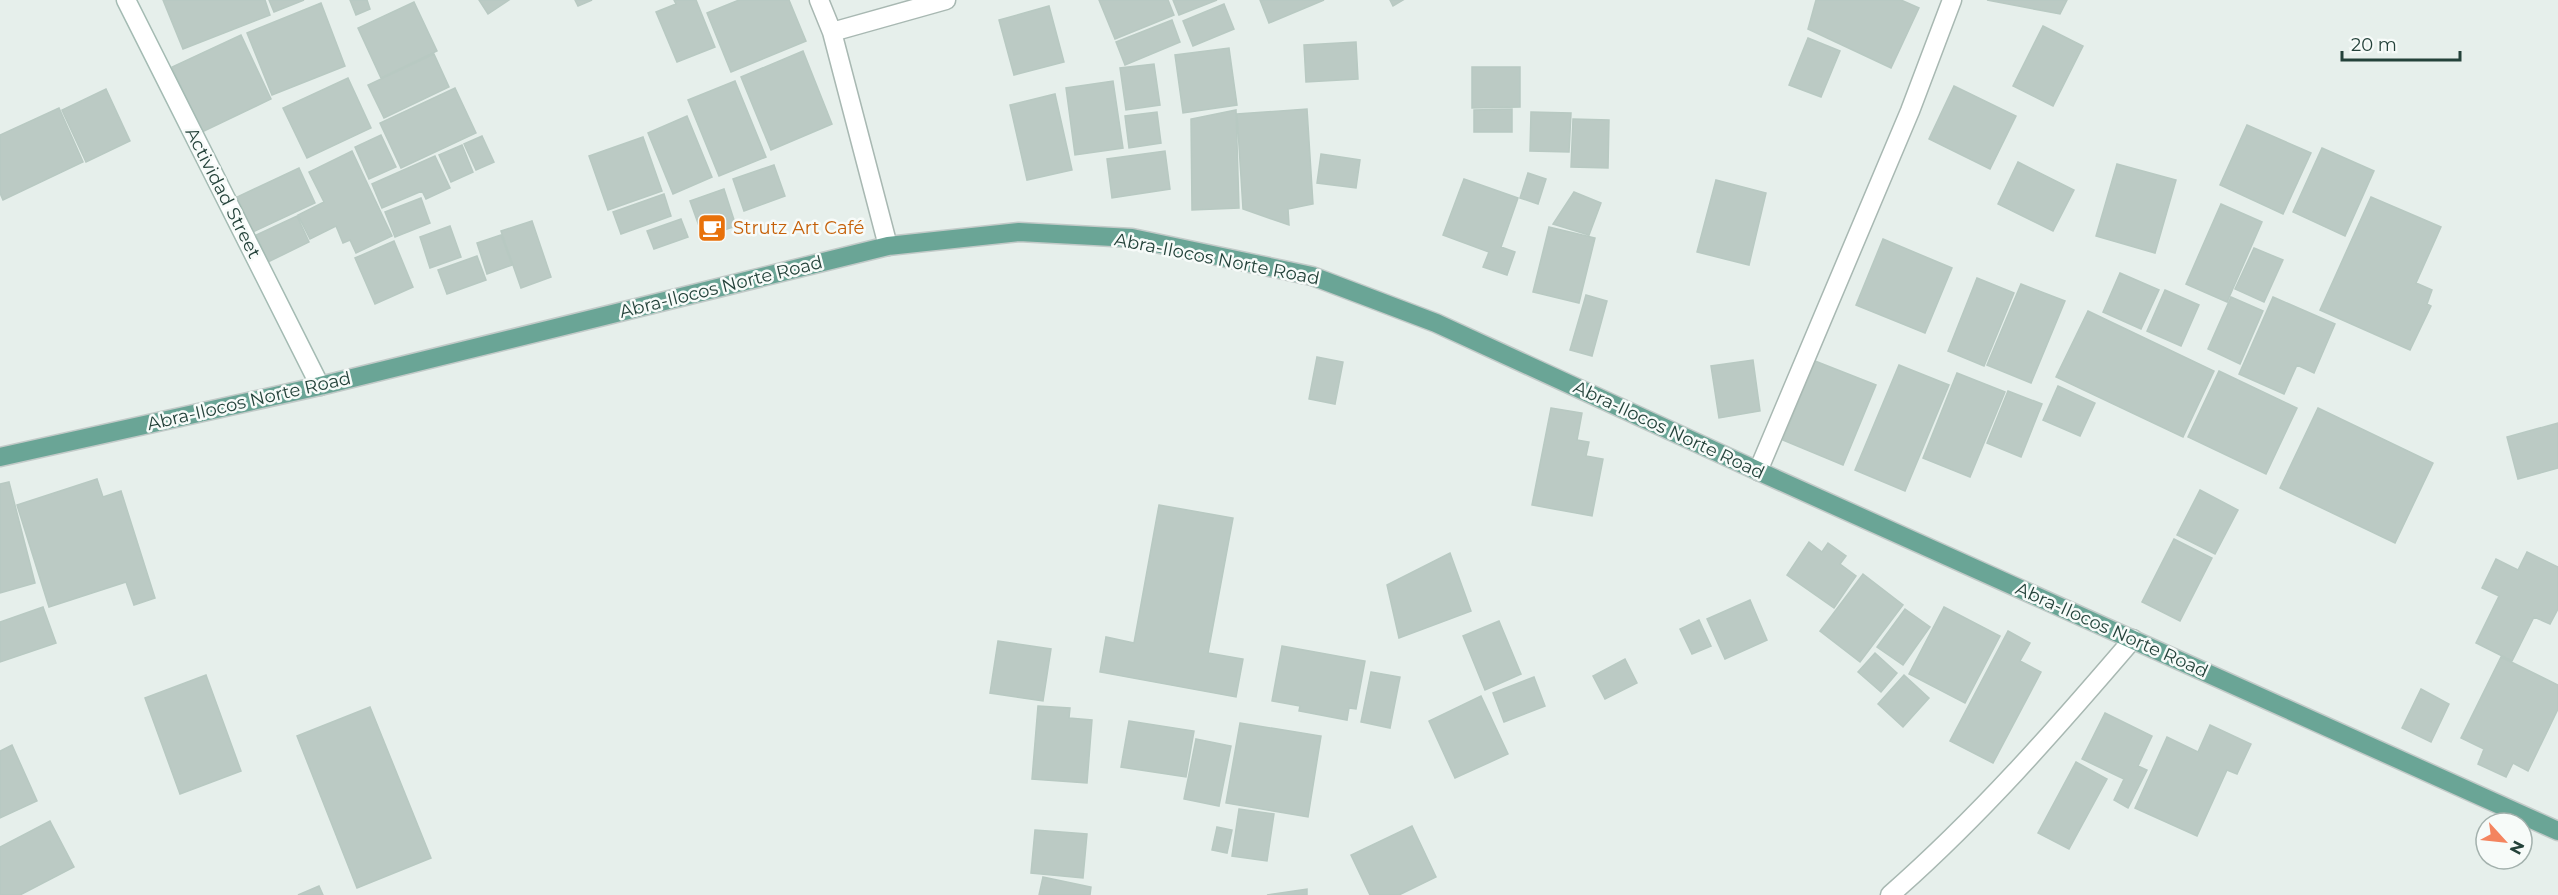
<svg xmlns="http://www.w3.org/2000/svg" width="2558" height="895" font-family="Montserrat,sans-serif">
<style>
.building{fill:#bbcac4;stroke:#b8c9c2;stroke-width:1.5}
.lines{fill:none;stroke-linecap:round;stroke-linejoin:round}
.street-casing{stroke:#a8b8b2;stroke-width:21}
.secondary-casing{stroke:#a4bbb3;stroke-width:21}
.primary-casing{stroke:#c2cac8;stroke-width:21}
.street{stroke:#fff;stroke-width:18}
.secondary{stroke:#fff;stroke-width:18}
.primary{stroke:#6aa596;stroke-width:18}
.labels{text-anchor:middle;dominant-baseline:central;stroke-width:5;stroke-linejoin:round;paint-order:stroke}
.street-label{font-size:18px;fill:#24423a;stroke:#f7fbf9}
.food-label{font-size:18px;fill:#c56008;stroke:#f7fbf9;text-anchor:start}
</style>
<rect width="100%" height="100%" fill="#e6efeb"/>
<path class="building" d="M 163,0 L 265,0 L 270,15 L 183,49 Z
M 269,0 L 304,0 L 274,12 Z
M 350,0 L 367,0 L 370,9 L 356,15 Z
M 479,0 L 509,0 L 488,14 Z
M 575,0 L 592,0 L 578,6 Z
M 674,0 L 696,0 L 715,47 L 677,62 L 656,12 L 676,4 Z
M 739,0 L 789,0 L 806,41 L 731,72 L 707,13 Z
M 1099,0 L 1168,0 L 1174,15 L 1115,39 Z
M 1173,0 L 1217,0 L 1179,15 Z
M 1260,0 L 1324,0 L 1269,23 Z
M 1390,0 L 1403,0 L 1393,6 Z
M 1816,0 L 1901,0 L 1919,8 L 1891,68 L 1808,29 Z
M 1987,0 L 2067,0 L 2060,14 Z
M 414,2 L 437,51 L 381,78 L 358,28 Z
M 321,3 L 345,66 L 272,95 L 247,33 Z
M 1224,4 L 1234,29 L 1193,46 L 1183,21 Z
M 1049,6 L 1064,62 L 1014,75 L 999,20 Z
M 1172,20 L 1180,42 L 1125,65 L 1116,42 Z
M 2043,26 L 2083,46 L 2053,106 L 2013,86 Z
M 241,35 L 271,99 L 202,132 L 172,67 Z
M 1808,38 L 1840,51 L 1821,97 L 1789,85 Z
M 1356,42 L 1358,79 L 1306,82 L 1304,45 Z
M 1229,48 L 1237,105 L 1183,113 L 1175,55 Z
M 803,51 L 832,124 L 771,150 L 741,77 Z
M 434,54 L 449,87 L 384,118 L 368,85 Z
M 1154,64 L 1160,105 L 1126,110 L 1120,68 Z
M 1472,67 L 1520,67 L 1520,107 L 1472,108 Z
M 348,78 L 371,128 L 307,158 L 283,108 Z
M 735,81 L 766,157 L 719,176 L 688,100 Z
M 1113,81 L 1123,148 L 1075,155 L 1066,88 Z
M 1954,86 L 2016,116 L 1990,169 L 1929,139 Z
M 455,88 L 476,133 L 401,168 L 380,123 Z
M 106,89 L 130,141 L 86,162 L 62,110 Z
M 1055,94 L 1072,170 L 1027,180 L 1010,105 Z
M 59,108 L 83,162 L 3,200 L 0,193 L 0,135 Z
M 1307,109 L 1313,204 L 1288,209 L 1289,225 L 1243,209 L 1237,114 Z
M 1512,109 L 1512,132 L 1474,132 L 1474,110 Z
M 1236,110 L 1239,208 L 1192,210 L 1191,119 Z
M 1157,112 L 1161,143 L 1129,148 L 1125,116 Z
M 1531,112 L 1571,113 L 1569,152 L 1530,151 Z
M 687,116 L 712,177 L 673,194 L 648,133 Z
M 1573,119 L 1609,120 L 1608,168 L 1571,167 Z
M 2247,125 L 2311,153 L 2283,214 L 2220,185 Z
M 381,135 L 396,167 L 369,179 L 355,147 Z
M 482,136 L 494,162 L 476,170 L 464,144 Z
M 643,137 L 662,191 L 608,210 L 589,156 Z
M 462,145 L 473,172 L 451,182 L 439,155 Z
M 2322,148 L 2374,171 L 2345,236 L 2293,212 Z
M 352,151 L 392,236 L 356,253 L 350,240 L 343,243 L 336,226 L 310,239 L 298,215 L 324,202 L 309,172 Z
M 1165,151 L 1170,189 L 1112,198 L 1107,159 Z
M 1321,154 L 1360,160 L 1356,188 L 1317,183 Z
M 435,156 L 450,188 L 426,199 L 422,191 L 382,208 L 372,184 Z
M 2018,162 L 2074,190 L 2053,231 L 1998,204 Z
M 2117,164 L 2176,180 L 2155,253 L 2096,236 Z
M 774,165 L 785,196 L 744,211 L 733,179 Z
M 299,168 L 315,203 L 253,232 L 237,197 Z
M 1528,173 L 1546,179 L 1538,204 L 1520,198 Z
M 1464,179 L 1518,198 L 1501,247 L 1515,252 L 1507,275 L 1483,267 L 1489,252 L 1443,235 Z
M 1716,180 L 1766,193 L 1749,265 L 1697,252 Z
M 724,189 L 736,226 L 703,237 L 690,201 Z
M 1574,192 L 1601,203 L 1589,235 L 1553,224 Z
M 664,194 L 671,216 L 621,234 L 613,212 Z
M 2371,197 L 2441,227 L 2416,283 L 2432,290 L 2427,304 L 2431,306 L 2410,350 L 2320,310 Z
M 421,198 L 430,223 L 395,237 L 385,212 Z
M 2221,204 L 2262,222 L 2227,302 L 2186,284 Z
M 297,216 L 309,242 L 268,262 L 256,235 Z
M 681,219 L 688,237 L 654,249 L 647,231 Z
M 532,221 L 551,277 L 521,288 L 501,231 Z
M 450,226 L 461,257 L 430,268 L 420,237 Z
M 1549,227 L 1595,238 L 1579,303 L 1533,292 Z
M 501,235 L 512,265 L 487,274 L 477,243 Z
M 1883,239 L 1952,268 L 1925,333 L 1856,305 Z
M 394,241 L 413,287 L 375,304 L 355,258 Z
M 2254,248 L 2283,260 L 2264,302 L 2235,289 Z
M 477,256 L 486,280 L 447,294 L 438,270 Z
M 2120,273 L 2159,290 L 2141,329 L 2103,312 Z
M 1977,278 L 2014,293 L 1984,366 L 1948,351 Z
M 2021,284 L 2065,301 L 2031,383 L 1987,365 Z
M 2165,290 L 2199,305 L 2181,346 L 2147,331 Z
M 1586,295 L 1607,301 L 1592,356 L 1570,350 Z
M 2231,297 L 2263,311 L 2240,364 L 2208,349 Z
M 2273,297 L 2335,324 L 2314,373 L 2297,365 L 2284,394 L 2239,374 Z
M 2088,311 L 2214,371 L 2183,437 L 2056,377 Z
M 1317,357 L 1343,362 L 1335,404 L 1309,399 Z
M 1753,360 L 1760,411 L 1719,418 L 1711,366 Z
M 1815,361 L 1876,385 L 1843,465 L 1783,440 Z
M 1899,365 L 1949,385 L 1905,491 L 1855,470 Z
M 2219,371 L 2297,408 L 2266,474 L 2188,437 Z
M 1957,373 L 2005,392 L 1970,477 L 1923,458 Z
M 2058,386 L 2095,403 L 2080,436 L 2043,420 Z
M 2008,391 L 2042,404 L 2021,457 L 1987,443 Z
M 1551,408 L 1582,413 L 1577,440 L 1589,442 L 1586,456 L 1603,459 L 1592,516 L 1532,505 Z
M 2318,408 L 2433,463 L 2395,543 L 2280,488 Z
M 2558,423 L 2558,468 L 2518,479 L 2507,437 Z
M 97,479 L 103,497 L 121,491 L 155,598 L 134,605 L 126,582 L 49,607 L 17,505 Z
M 9,482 L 35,583 L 0,593 L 0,484 Z
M 2200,490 L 2238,510 L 2215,554 L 2177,535 Z
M 1159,505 L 1233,518 L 1208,653 L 1243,659 L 1236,697 L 1100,672 L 1106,637 L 1134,643 Z
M 2174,539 L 2212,558 L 2180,621 L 2142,602 Z
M 1809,542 L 1822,552 L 1828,543 L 1846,556 L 1840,564 L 1856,576 L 1834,608 L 1787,575 Z
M 2527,552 L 2558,567 L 2558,609 L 2550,624 L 2534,617 L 2512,661 L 2476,643 L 2499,596 L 2482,588 L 2496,559 L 2518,570 Z
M 1450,553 L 1471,611 L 1399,638 L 1387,585 Z
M 1863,574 L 1903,605 L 1860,662 L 1820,631 Z
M 1750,600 L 1767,640 L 1725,659 L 1707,619 Z
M 43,607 L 56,643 L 0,662 L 0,622 Z
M 1944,607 L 2000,636 L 1965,703 L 1909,674 Z
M 1905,609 L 1930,627 L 1903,665 L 1877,647 Z
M 1699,620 L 1711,646 L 1692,654 L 1680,629 Z
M 1499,621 L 1521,674 L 1485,690 L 1463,636 Z
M 2008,631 L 2030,643 L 2020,661 L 2041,672 L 1993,763 L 1950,741 Z
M 998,641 L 1051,649 L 1043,701 L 990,693 Z
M 1282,646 L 1365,661 L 1356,709 L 1349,708 L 1347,720 L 1299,711 L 1300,706 L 1272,701 Z
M 1875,653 L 1897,673 L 1881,692 L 1858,672 Z
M 2501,657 L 2558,685 L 2558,709 L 2528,771 L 2513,763 L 2506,777 L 2478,764 L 2484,749 L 2461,738 Z
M 1625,659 L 1637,683 L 1605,699 L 1593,676 Z
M 1371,672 L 1400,677 L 1390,728 L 1361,722 Z
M 206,675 L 241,771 L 180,794 L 145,698 Z
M 1904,675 L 1929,698 L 1903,727 L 1878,704 Z
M 1534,677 L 1545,706 L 1504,722 L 1493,693 Z
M 2421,689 L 2449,704 L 2431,742 L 2402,728 Z
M 1481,696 L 1508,754 L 1455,778 L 1429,721 Z
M 1038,706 L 1070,708 L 1069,718 L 1092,720 L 1087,783 L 1032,779 Z
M 370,707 L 431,858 L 357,888 L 297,736 Z
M 2105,713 L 2152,736 L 2138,766 L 2147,770 L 2128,808 L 2114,800 L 2124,779 L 2082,759 Z
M 1129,721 L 1194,731 L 1186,777 L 1121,767 Z
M 1240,723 L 1321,736 L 1308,817 L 1226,803 Z
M 2210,725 L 2251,744 L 2237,774 L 2227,770 L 2197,836 L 2135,808 L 2167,737 L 2198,752 Z
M 1196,739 L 1231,746 L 1219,806 L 1184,799 Z
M 12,745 L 37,801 L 0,818 L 0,751 Z
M 2076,762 L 2107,779 L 2069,849 L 2038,833 Z
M 1239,809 L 1274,814 L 1267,861 L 1232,856 Z
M 50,821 L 74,867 L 20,895 L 0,895 L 0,847 Z
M 1412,826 L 1436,877 L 1399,895 L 1370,895 L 1351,855 Z
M 1217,827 L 1232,830 L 1227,853 L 1212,850 Z
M 1035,830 L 1087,834 L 1083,878 L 1031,873 Z
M 1043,877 L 1091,887 L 1090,895 L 1039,895 Z
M 319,886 L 323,895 L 298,895 Z
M 1307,889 L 1307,895 L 1267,895 Z"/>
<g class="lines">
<g class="street-casing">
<path id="street" d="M 819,0 L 832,32 L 888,246
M 832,32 L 946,0
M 1758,471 L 1910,111 L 1952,0
M 1890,895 C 1979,817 2056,729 2133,639"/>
</g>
<g class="secondary-casing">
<path id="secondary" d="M 126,0 L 320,386"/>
</g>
<g class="primary-casing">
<path id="primary" d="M 0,457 L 320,386 L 888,246 L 1019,232 L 1132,238 L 1312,276 L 1436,323 L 1758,471 L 2558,831"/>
</g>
<use href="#street" class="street"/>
<use href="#secondary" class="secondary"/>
<use href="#primary" class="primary"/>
</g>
<defs>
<g id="cafe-square" transform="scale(1.5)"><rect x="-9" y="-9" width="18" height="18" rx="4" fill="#e8710a" stroke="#f7fbf9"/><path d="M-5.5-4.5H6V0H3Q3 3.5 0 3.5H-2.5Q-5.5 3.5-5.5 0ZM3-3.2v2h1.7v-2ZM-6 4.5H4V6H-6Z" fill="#fff"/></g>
</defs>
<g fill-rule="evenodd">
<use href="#cafe-square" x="712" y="228"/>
</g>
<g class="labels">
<g class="street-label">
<text transform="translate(223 193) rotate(63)">Actividad Street</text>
<text transform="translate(1217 259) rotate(11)">Abra-Ilocos Norte Road</text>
<text transform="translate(721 287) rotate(-14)">Abra-Ilocos Norte Road</text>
<text transform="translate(249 401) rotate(-13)">Abra-Ilocos Norte Road</text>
<text transform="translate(1669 430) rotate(25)">Abra-Ilocos Norte Road</text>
<text transform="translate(2112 630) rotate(24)">Abra-Ilocos Norte Road</text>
</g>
<g class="food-label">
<text x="733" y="228">Strutz Art Café</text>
</g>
</g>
<g transform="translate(2504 841) rotate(117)"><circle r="28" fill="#f7fbf9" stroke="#a3b1ad" stroke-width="1.5"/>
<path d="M0-4.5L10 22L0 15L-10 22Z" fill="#f4845f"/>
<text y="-9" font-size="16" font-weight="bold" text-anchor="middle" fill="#24423a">N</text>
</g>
<path d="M2342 51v9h118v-9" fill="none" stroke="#24423a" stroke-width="3"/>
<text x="2351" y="51" font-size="18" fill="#24423a" stroke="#f7fbf9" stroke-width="4.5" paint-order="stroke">20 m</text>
</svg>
